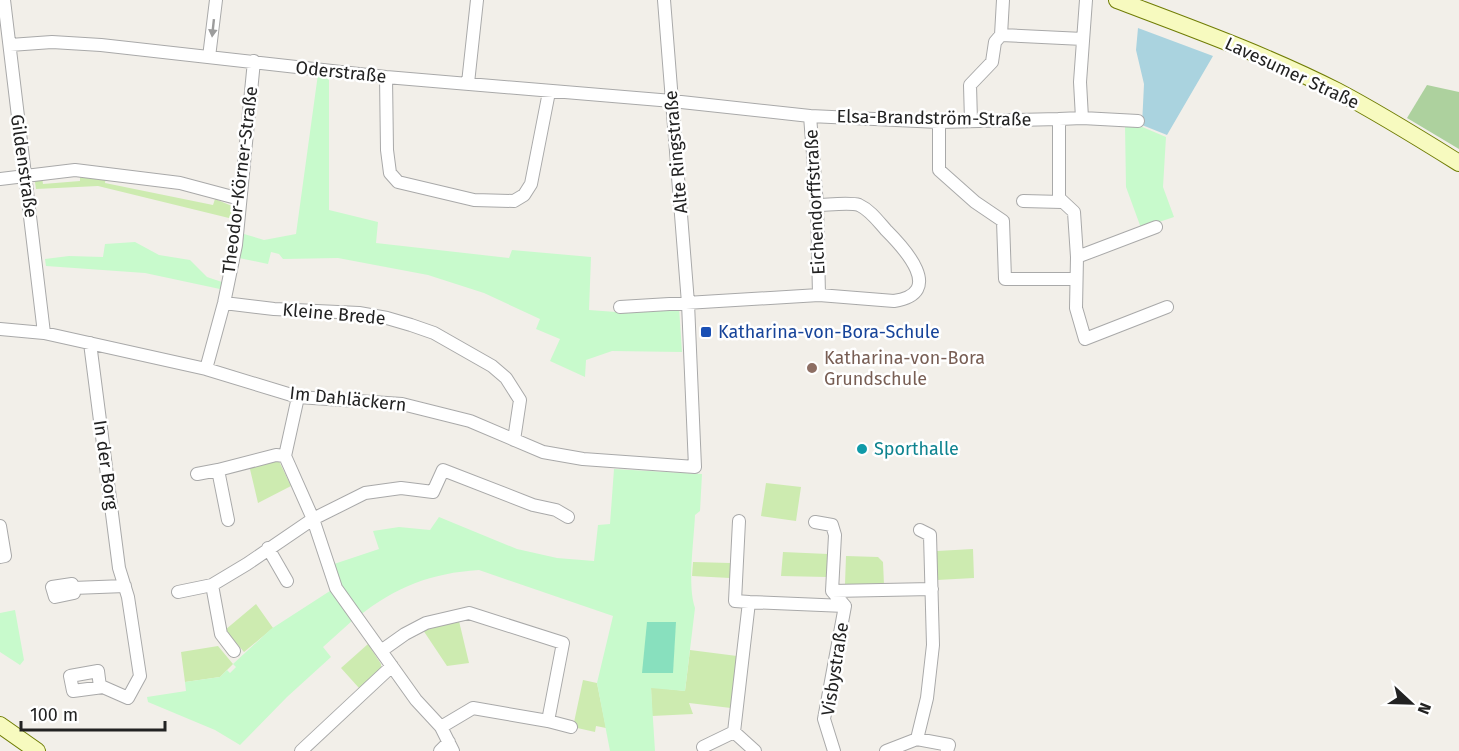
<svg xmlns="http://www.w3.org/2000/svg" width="1459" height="751" font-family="'Fira Sans',sans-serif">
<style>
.grass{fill:#cdebb0}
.forest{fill:#add19e}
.park{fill:#c8facc}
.pitch{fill:#88e0be}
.water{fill:#aad3df}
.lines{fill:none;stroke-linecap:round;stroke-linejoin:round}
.street-casing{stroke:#a9a9a9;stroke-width:14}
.secondary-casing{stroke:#707d05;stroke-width:18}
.street{stroke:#fff;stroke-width:12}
.secondary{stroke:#f7fabf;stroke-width:16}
.oneway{fill:#9c9c9c}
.transit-dot{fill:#1a4fb4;stroke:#fff;stroke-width:2}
.education-dot{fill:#8d6e63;stroke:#fff;stroke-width:2}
.culture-dot{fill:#0f9aa8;stroke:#fff;stroke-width:2}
.labels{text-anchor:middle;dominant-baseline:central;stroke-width:5;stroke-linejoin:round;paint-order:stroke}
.street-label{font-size:18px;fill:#222;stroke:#fff}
.transit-label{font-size:18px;fill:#164399;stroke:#fff;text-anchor:start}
.education-label{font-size:18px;fill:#785e54;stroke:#fff;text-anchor:start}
.culture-label{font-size:18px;fill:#0d838f;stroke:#fff;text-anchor:start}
</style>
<rect width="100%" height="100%" fill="#f2efe9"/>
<path class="grass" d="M 80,173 L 106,176 L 105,183 L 213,205 L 215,199 L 232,206 L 233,219 L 98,186 L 36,189 L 35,182 L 39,177 L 42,177 L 43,184 L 80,181 Z
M 274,459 L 279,461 L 291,486 L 258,503 L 249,465 Z
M 766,483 L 801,487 L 796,521 L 761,516 Z
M 973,549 L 974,578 L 937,580 L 937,551 Z
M 783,552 L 828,554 L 827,577 L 781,576 Z
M 846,556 L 878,557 L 883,562 L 884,585 L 848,586 L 845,584 Z
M 693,562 L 730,563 L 730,578 L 692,576 Z
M 256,604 L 273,628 L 244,652 L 225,630 Z
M 459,621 L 469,663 L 447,666 L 423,630 Z
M 368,644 L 381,664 L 381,668 L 359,688 L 341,668 Z
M 218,646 L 233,664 L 220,677 L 185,682 L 181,652 Z
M 690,650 L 737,656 L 731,708 L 689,703 L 693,714 L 652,716 L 651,687 L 685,691 Z
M 583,680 L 597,683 L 606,728 L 596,726 L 595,732 L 573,727 Z"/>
<path class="forest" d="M 1427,85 L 1459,92 L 1459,149 L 1407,118 Z"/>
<path class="park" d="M 318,74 L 329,75 L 329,210 L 378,222 L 376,243 L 509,258 L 512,250 L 591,257 L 589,310 L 616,312 L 679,307 L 682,352 L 612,351 L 586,360 L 585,377 L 550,361 L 560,339 L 536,329 L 540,319 L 484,293 L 428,275 L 338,258 L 283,259 L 279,254 L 271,252 L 268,264 L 239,258 L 244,234 L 264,240 L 296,234 Z
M 1125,125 L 1140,126 L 1166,137 L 1163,187 L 1174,217 L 1141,228 L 1126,187 Z
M 135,242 L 159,255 L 190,260 L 207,277 L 222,282 L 220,289 L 145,273 L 46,266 L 45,259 L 69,256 L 103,257 L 105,244 Z
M 614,469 L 702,474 L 700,511 L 695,515 C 694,541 687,585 695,608 L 685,691 L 651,688 L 655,751 L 610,751 L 597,683 L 613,616 L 479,570 C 431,573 396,587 359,616 L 340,589 L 334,564 L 379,549 L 373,531 L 399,527 L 430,530 L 439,517 L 517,549 L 557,558 L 594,561 L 598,525 L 610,524 Z
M 333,589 L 353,620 L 323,647 L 331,657 L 287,697 L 240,745 L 215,730 L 148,702 L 147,697 L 186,691 L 185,682 L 220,677 L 227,670 L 230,673 L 236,667 L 233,664 L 271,629 Z
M 15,610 L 24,660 L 20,665 L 0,652 L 0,613 Z"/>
<path class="pitch" d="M 647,622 L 676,622 L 673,673 L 642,673 Z"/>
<path class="water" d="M 1138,28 L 1213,56 L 1167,135 L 1142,125 L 1144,84 L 1136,50 Z"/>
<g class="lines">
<g class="street-casing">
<path id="street" d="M 4,0 L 44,333
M 1086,0 L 1080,82 L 1082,118 L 1059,119 L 1059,198 L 1074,212 L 1077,257 L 1076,308 L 1085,339 L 1167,307
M 1001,35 L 1003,0
M 10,45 L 52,42 L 101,45 L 386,77 L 672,101 L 810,116 L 817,205 L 819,295 L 620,307
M 209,57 L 216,0
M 386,77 L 387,150 L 390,173 L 398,182 L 474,200 L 514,201 L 524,195 L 531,184 L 549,92
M 468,83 L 477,0
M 810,116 L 939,122 L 1059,119
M 1082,118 L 1138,121
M 971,121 L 970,85 L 992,62 L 995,42 L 1001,35 L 1083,39
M 939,122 L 939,170 L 975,202 L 1003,221 L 1005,279 L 1076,279
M 0,179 L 75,170 L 180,183 L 240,199
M 1023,201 L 1062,202
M 817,205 C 827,205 850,202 859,205 C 870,210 878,221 886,230 C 904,248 946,293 894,301 L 819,295
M 1077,257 L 1156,227
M 224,303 L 274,309 L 359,313 L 387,318 L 411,325 L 434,333 L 492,366 L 506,378 L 520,400 L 514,440
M 0,329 L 44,333 L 206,369 L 298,397 L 402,404 L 470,421 L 543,452 L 583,459 L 695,467 L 688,303 L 664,0
M 90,343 L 119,568 L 128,597 L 140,676 L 128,698 L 103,687 L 73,691 L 70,676 L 98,671 L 100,687
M 206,369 L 224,303 L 236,245 L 254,61
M 298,397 L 285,456 L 313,519 L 336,588 L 416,700 L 441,727 L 453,751
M 197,474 L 218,470
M 228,520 L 218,470 L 276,455 L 285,456
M 739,521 L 735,601 L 749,602 L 734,732 L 755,751
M 815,522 L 832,525 L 835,535 L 832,591 L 845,606 L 824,719 L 834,751
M 0,526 L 5,556 L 0,557
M 268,548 L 287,581
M 72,584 L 74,593 L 55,597 L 52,587 Z
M 212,585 L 221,634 L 234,651
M 73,588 L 125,586
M 832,591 L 932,589
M 178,592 L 212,585 L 247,564 L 313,519 L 365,493 L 401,488 L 433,492 L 443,470 L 533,505 L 556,510 L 568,517
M 749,602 L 845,606
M 381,651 L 405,634 L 426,623 L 469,613 L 563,643 L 548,721
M 441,727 L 473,708 L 548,721 L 571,727
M 917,739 L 927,698 L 933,645 L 930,535 L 920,530
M 703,747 L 734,732
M 301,751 L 392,666
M 440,751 L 449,742
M 886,751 L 917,739 L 949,745 L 947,751"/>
</g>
<g class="secondary-casing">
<path id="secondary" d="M 1117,0 C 1191,28 1266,55 1337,91 C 1379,113 1419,138 1459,163
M 0,725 L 37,751"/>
</g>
<use href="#street" class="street"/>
<use href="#secondary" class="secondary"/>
</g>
<defs><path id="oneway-solid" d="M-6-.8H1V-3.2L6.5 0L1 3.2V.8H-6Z" transform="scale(1.5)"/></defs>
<use class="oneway" href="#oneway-solid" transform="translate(213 28) rotate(96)"/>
<rect class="transit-dot" x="700" y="326" width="12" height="12" rx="3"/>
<circle class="education-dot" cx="812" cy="368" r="6"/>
<circle class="culture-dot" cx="862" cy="449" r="6"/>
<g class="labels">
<g class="street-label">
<text transform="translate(341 72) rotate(6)">Oderstraße</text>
<text transform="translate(1292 73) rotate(25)">Lavesumer Straße</text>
<text transform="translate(934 118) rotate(1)">Elsa-Brandström-Straße</text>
<text transform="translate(676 152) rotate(-95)">Alte Ringstraße</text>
<text transform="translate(24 166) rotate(82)">Gildenstraße</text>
<text transform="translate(240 180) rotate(-83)">Theodor-Körner-Straße</text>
<text transform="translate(815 202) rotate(-93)">Eichendorffstraße</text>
<text transform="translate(334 314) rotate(5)">Kleine Brede</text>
<text transform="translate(348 399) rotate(6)">Im Dahläckern</text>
<text transform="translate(106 465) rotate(82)">In der Borg</text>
<text transform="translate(835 669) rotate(-81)">Visbystraße</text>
</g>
<g class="transit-label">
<text x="718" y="332">Katharina-von-Bora-Schule</text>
</g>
<g class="education-label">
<text x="824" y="358">Katharina-von-Bora<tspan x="824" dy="21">Grundschule</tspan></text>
</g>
<g class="culture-label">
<text x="874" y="449">Sporthalle</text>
</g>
</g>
<g transform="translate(1411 703) rotate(112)" stroke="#ffffff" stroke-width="4.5" paint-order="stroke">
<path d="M0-4.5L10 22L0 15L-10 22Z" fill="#222222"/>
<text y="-9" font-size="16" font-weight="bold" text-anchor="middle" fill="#222222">N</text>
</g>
<path d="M21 721v9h144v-9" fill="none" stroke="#222222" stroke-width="3"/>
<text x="30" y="721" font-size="18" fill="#222222" stroke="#ffffff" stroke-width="4.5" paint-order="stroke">100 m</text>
</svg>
